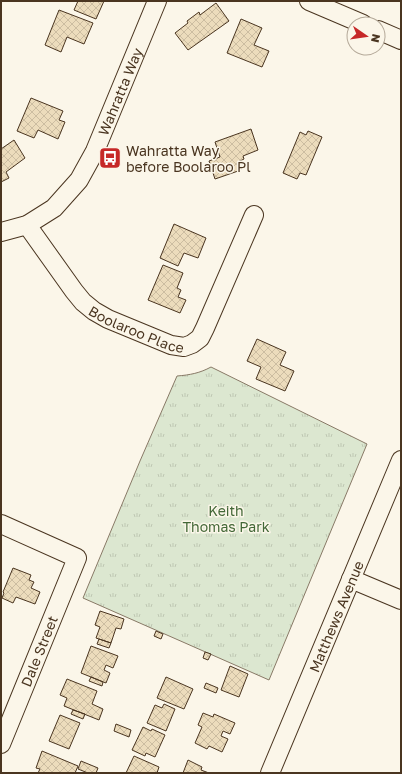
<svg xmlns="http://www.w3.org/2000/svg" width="402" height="774" font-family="'Golos Text',sans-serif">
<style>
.park{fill:url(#park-tufts);stroke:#887966}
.building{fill:url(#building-cross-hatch);stroke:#4a3520}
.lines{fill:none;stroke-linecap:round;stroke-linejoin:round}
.minor-casing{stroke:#4a3520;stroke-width:20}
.minor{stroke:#fbf6e9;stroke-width:18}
.labels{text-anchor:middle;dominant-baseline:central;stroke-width:3;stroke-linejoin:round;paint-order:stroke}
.street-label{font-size:14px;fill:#4a3520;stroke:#fbf6e9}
.poi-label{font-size:14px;fill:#4a3520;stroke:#fbf6e9;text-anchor:start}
.park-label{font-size:14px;fill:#436837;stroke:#fbf6e9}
</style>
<defs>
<pattern id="park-tufts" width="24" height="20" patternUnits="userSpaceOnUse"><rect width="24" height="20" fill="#dce7d0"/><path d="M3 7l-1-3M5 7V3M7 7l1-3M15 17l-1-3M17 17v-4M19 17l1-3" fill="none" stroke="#bec7b2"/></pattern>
<pattern id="building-cross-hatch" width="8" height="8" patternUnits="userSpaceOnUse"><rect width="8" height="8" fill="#ecdcbc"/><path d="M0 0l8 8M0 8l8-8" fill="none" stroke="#ccbda1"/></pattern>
</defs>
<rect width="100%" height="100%" fill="#fbf6e9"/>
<path class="park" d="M 211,367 L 367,444 L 269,680 L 83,598 L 140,461 L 177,376 C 190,375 200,373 211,367 Z"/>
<path class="building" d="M 78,1 L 104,1 L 96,19 L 74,10 Z
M 216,3 L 229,21 L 188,50 L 175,33 L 188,23 L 187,21 L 199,12 L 200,15 Z
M 59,10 L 93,23 L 84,44 L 67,37 L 61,52 L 45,45 Z
M 241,19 L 262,28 L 254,45 L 269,51 L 262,67 L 227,53 Z
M 31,98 L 63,111 L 59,120 L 65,122 L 58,139 L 38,130 L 34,138 L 17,131 Z
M 251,129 L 258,150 L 243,156 L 244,159 L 238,162 L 241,170 L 215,179 L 209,161 L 220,157 L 215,142 Z
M 308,131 L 322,137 L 306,175 L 300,173 L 297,179 L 283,173 L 300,132 L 306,135 Z
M 14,140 L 25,158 L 6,172 L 9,178 L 1,182 L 1,149 Z
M 174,224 L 206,238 L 198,258 L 184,253 L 178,266 L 160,258 Z
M 163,265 L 183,273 L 177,288 L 181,290 L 178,297 L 186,300 L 180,313 L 148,300 Z
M 257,339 L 286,352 L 280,365 L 294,371 L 285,391 L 256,379 L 261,367 L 247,361 Z
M 13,568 L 31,575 L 29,580 L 34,582 L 31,588 L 40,592 L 35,604 L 16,597 L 13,603 L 2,598 L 4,593 L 3,592 Z
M 100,611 L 124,619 L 121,629 L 116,628 L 111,643 L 96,638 L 100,627 L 95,625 Z
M 156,631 L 163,634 L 161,639 L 154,636 Z
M 99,639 L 111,643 L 109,648 L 97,644 Z
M 91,646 L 118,656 L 113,668 L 106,665 L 104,670 L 110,673 L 106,683 L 81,673 Z
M 205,652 L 211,654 L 208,660 L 203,658 Z
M 230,666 L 248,674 L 239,697 L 221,690 Z
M 91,677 L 103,682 L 102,686 L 89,681 Z
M 166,677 L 193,689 L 184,709 L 157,698 Z
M 67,679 L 97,691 L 92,704 L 103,709 L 99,720 L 64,706 L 67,698 L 60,695 Z
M 206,683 L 218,688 L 216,693 L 204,688 Z
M 164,704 L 175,709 L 166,731 L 147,723 L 155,705 L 162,708 Z
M 73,710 L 85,714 L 83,719 L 71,714 Z
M 203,713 L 213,717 L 214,714 L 235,723 L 230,734 L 223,731 L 221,736 L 228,739 L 222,752 L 209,746 L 207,749 L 195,743 L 202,727 L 198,725 Z
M 60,715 L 80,723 L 69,749 L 49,741 Z
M 116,724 L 131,730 L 129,737 L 114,731 Z
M 143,727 L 151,731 L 152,729 L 165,735 L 155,757 L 146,753 L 145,756 L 132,750 Z
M 42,751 L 78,766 L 75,773 L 38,773 L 40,769 L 36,768 Z
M 134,756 L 159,767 L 157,773 L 126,773 Z
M 188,760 L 202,767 L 201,770 L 209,773 L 183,773 Z
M 81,761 L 98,768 L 96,773 L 88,773 L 78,769 Z"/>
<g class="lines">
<g class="minor-casing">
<g id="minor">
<path d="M 309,1 L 363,24"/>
<path d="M 378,30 L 401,40"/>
<path id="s1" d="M 27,225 L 74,291 L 83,302 L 94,311 L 108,319 L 171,345 L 184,347 L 192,344 L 200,338 L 205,328 L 254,215"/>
<path id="s2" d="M 1,232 L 27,225 L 54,208 L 79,180 L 95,151 L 157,1"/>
<path d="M 1,524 L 77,558 L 1,744"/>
<path d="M 351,579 L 401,600"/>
<path id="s3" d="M 270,773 L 401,460"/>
</g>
</g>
<use href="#minor" class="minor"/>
</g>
<defs>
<g id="bus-square" transform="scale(1.15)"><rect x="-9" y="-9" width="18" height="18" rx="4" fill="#c62828" stroke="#fbf6e9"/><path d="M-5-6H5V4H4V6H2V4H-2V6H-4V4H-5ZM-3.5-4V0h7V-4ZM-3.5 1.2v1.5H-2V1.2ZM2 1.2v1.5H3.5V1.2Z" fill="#fff"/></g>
</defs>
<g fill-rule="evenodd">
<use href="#bus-square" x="110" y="158"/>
</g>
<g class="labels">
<g class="street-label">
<text stroke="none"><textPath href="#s2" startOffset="194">Wahratta Way</textPath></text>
<text stroke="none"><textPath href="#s1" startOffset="156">Boolaroo Place</textPath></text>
<text stroke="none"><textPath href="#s3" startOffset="170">Matthews Avenue</textPath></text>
<text transform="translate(39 651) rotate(-68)">Dale Street</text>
</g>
<g class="poi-label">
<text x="126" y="150">Wahratta Way<tspan x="126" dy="16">before Boolaroo Pl</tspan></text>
</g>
<g class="park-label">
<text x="226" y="510">Keith<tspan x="226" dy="16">Thomas Park</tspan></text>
</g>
</g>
<rect width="402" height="774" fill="none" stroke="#4a3520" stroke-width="4"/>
<g transform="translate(366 36) rotate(103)"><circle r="19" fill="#fbf6e9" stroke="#b4a999"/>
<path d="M0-3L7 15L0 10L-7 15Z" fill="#c62828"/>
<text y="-6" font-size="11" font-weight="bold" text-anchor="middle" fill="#4a3520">N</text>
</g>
</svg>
